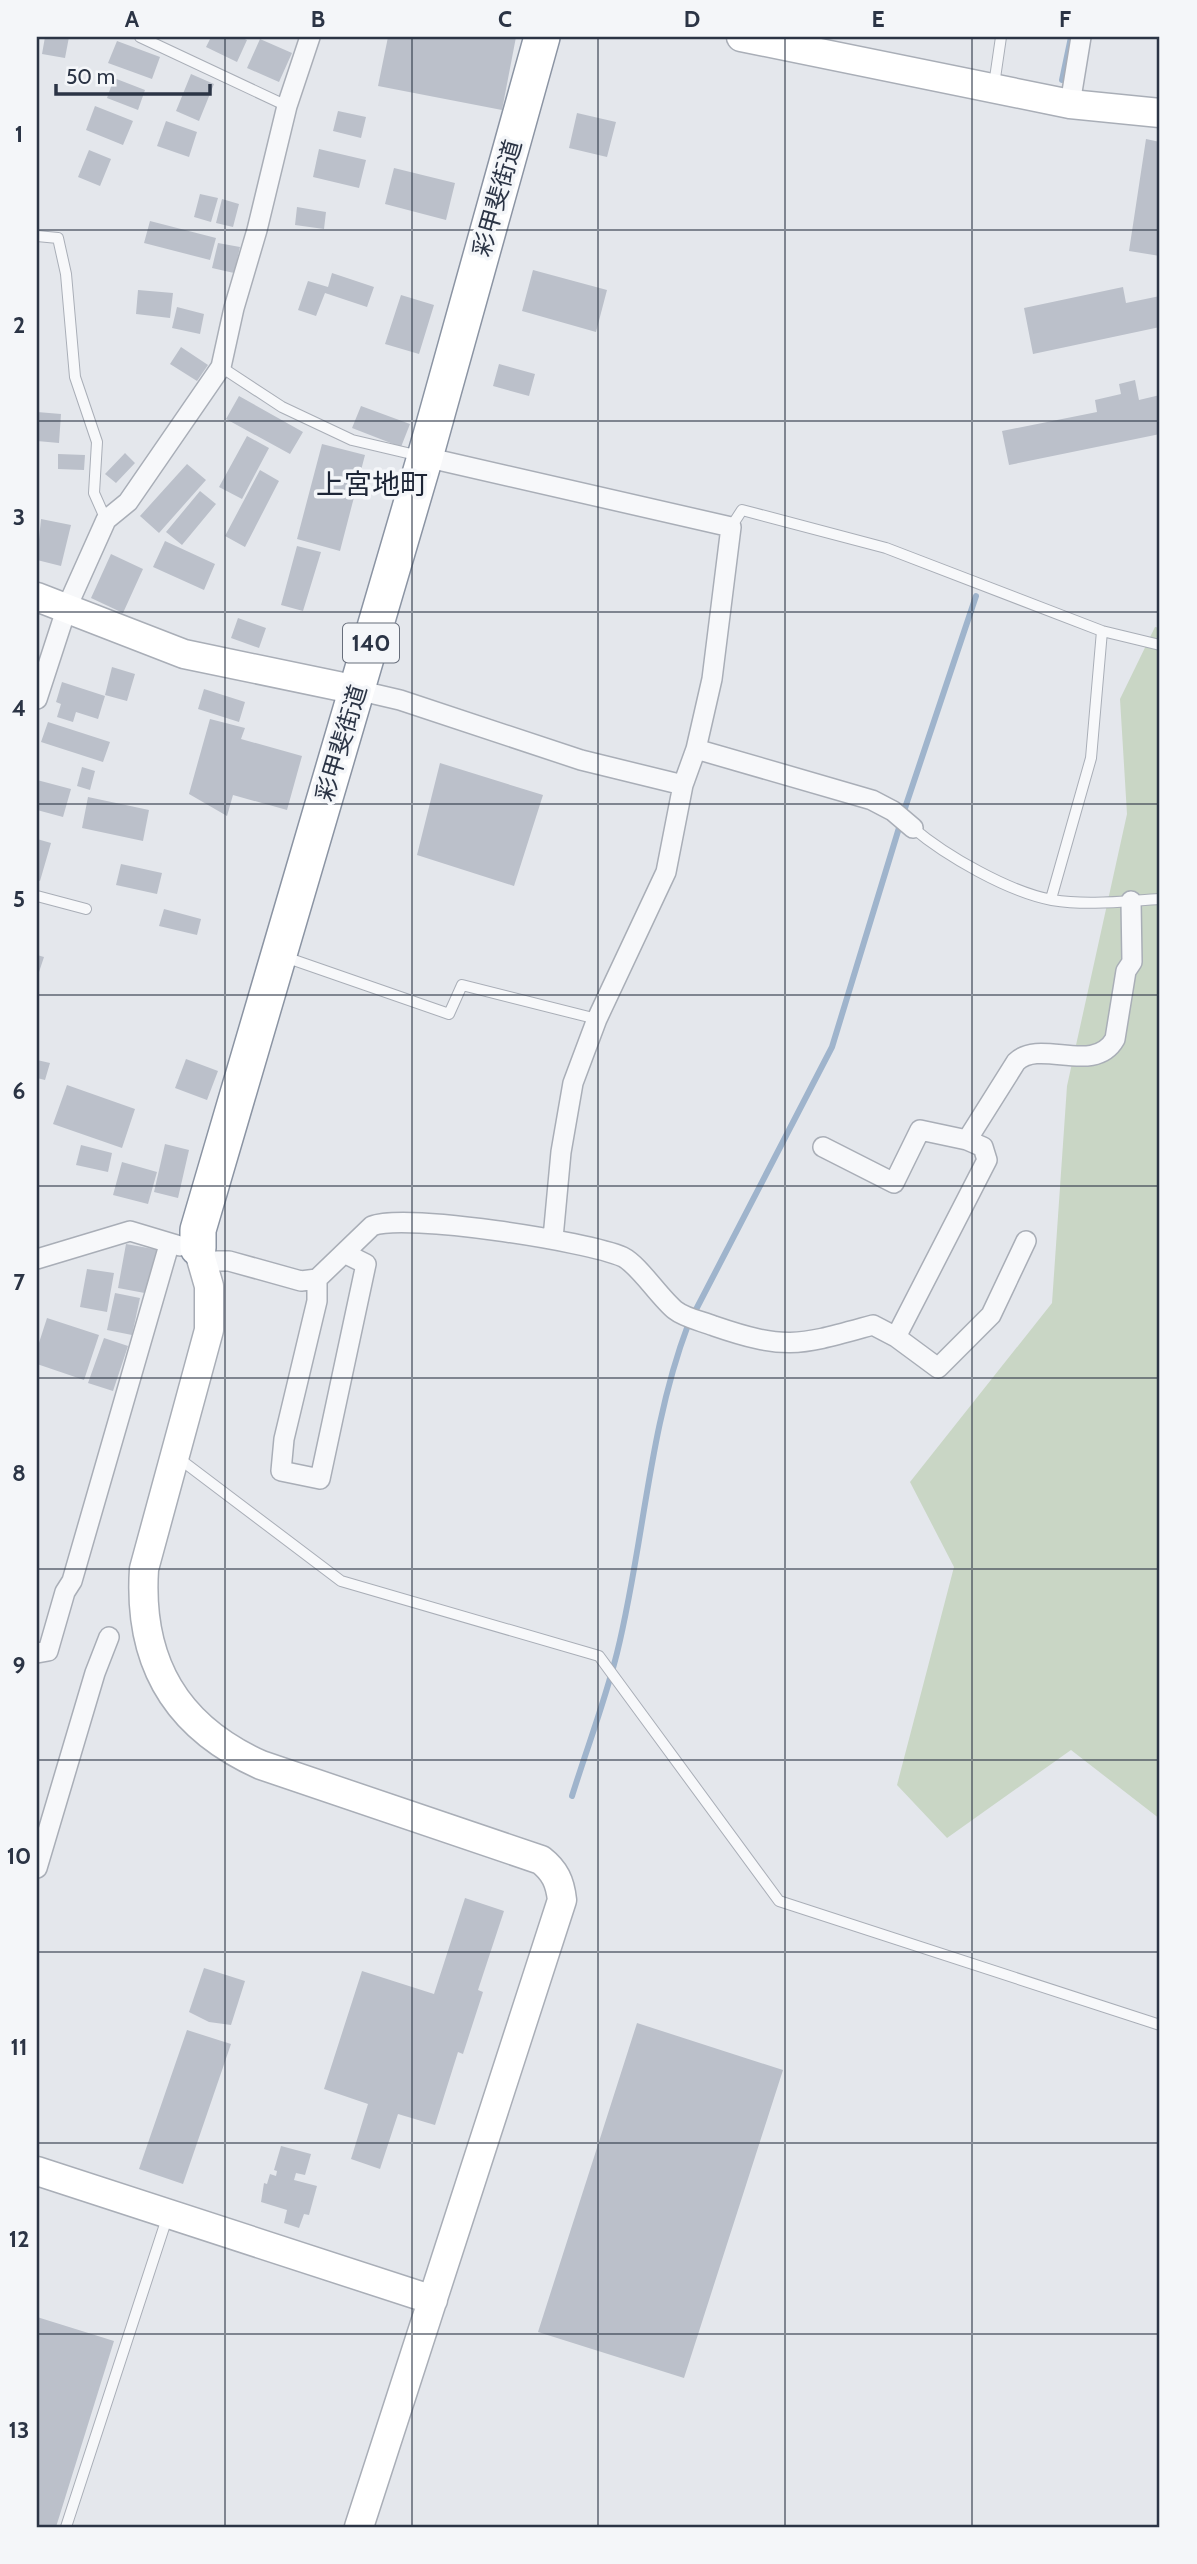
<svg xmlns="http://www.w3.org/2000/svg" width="1197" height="2564" font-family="Cabin,'Noto Sans JP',sans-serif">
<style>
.green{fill:#c9d6c5}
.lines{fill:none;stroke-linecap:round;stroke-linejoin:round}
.stream{stroke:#9fb4cc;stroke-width:6}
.building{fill:#bbc0ca}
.lane-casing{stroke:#a9aeb7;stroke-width:12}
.street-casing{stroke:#a9aeb7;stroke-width:22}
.secondary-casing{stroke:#a9aeb7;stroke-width:31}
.highway-casing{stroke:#8b94a3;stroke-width:38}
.lane{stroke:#f7f8fa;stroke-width:10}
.street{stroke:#f7f8fa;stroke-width:19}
.secondary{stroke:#fff;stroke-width:28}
.highway{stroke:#fff;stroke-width:35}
.grid{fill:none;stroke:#2b3445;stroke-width:2;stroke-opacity:0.55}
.labels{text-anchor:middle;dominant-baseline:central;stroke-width:7;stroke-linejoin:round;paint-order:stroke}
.shield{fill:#f4f6f9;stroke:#676e7b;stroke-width:2}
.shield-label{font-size:23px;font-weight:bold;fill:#2b3445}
.street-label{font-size:24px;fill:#2b3445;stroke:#f4f6f9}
.quarter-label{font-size:28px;fill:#1d2536;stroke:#f4f6f9}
.neatline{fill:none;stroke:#2b3445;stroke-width:2.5}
.grid-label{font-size:23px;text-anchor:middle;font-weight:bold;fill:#2b3445}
</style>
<rect width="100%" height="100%" fill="#e4e7ec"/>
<path class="green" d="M 1155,627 L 1160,628 L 1160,1819 L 1071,1750 L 947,1838 L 897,1785 L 954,1567 L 910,1482 L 1052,1303 L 1067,1086 L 1127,814 L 1120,699 Z"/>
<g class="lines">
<path class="stream" d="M 1062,80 L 1071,37
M 572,1796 C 587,1748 605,1701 617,1653 C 644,1544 648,1431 688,1325 L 832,1047 L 906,805 L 976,596"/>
</g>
<path class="building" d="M 45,37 L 69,37 L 65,58 L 42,54 Z
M 211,37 L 240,37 L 247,40 L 237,62 L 206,47 Z
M 388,37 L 516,37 L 502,110 L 378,86 Z
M 260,39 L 292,53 L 279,82 L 247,68 Z
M 117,41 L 160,57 L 152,79 L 108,63 Z
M 191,74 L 214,84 L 199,121 L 176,111 Z
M 114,78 L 145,90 L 138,110 L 107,98 Z
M 95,106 L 133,121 L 123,145 L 86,130 Z
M 338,111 L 366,117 L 361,138 L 333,131 Z
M 577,113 L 616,122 L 607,157 L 569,148 Z
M 166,121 L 197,132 L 189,157 L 157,146 Z
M 1146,139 L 1160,142 L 1160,256 L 1129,251 Z
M 319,149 L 366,160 L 359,188 L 313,177 Z
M 89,150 L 111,159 L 100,186 L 78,177 Z
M 394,168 L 455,183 L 446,220 L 385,204 Z
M 200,194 L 218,198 L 211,222 L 194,217 Z
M 222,199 L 239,204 L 233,227 L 216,223 Z
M 297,207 L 326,212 L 324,229 L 295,225 Z
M 150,221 L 216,238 L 210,260 L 144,243 Z
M 218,243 L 240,247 L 234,273 L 212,268 Z
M 533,270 L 607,290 L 596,332 L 522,311 Z
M 332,273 L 374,287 L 367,307 L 325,293 L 316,316 L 298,310 L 308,281 L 328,287 Z
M 1123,287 L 1126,303 L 1160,296 L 1160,327 L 1033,354 L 1024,308 Z
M 138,290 L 173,293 L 170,318 L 136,314 Z
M 401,295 L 434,305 L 419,354 L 385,344 Z
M 177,307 L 204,314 L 200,334 L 172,328 Z
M 181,347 L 208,365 L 197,381 L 170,364 Z
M 499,364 L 535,374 L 529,396 L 493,386 Z
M 1135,380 L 1139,400 L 1160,395 L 1160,434 L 1009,465 L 1002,431 L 1097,412 L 1095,400 L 1121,394 L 1119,384 Z
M 239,396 L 303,432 L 290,454 L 226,419 Z
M 361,406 L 410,424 L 401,447 L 352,428 Z
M 37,412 L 61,414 L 59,443 L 37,441 Z
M 247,436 L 269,448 L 242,499 L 219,487 Z
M 322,444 L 365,455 L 340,551 L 297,539 Z
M 125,453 L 135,463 L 116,483 L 105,474 Z
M 58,454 L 85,455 L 84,470 L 58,469 Z
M 187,464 L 206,480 L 159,533 L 140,516 Z
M 260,470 L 279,481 L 245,547 L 225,536 Z
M 200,491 L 216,504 L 182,545 L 166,532 Z
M 41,519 L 71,525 L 61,566 L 37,560 Z
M 165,541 L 215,564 L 204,590 L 153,567 Z
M 297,546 L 321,552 L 303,611 L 281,605 Z
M 111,554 L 143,569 L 123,613 L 91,598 Z
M 238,618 L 266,628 L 259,648 L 231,638 Z
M 112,667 L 135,674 L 127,701 L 105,695 Z
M 62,682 L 105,696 L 98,719 L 76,712 L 73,722 L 57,717 L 61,704 L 56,702 Z
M 204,689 L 245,702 L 239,722 L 198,709 Z
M 210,719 L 245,728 L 241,739 L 302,756 L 287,810 L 233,795 L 227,816 L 189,794 Z
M 48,722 L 110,742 L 103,762 L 41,742 Z
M 440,763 L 543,795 L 514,886 L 417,855 Z
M 82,767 L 95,771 L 90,790 L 77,786 Z
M 37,780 L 71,789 L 63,817 L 37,810 Z
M 88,797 L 149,810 L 143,841 L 82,828 Z
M 37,839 L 51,843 L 40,881 L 37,880 Z
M 121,864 L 162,873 L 157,894 L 116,885 Z
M 164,909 L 201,919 L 197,935 L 159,926 Z
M 37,955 L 44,957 L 37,978 Z
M 186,1059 L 218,1071 L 207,1100 L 175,1088 Z
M 37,1060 L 50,1063 L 45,1080 L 37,1078 Z
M 67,1085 L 135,1109 L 122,1148 L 53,1124 Z
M 165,1144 L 189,1150 L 178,1198 L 154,1192 Z
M 81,1145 L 112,1153 L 108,1172 L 76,1165 Z
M 122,1162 L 157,1172 L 148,1204 L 113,1195 Z
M 126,1244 L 159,1250 L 150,1294 L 118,1288 Z
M 87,1269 L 114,1273 L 107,1312 L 80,1307 Z
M 115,1293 L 140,1298 L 132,1335 L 107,1330 Z
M 47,1318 L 99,1335 L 84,1380 L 37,1364 L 37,1349 Z
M 104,1338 L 128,1346 L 113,1391 L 88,1383 Z
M 465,1898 L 504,1911 L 478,1990 L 483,1992 L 463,2054 L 458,2052 L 435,2125 L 398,2114 L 380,2169 L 351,2159 L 368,2104 L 324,2089 L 362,1971 L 434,1994 Z
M 204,1968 L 245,1981 L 231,2025 L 209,2022 L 189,2012 Z
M 637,2023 L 783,2070 L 684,2378 L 538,2332 Z
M 187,2030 L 231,2044 L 183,2184 L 139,2169 Z
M 281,2146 L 311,2154 L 305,2175 L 296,2173 L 294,2180 L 317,2186 L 309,2215 L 304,2214 L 299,2228 L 284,2223 L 287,2210 L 261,2202 L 264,2183 L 267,2184 L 270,2174 L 276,2176 L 277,2171 L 274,2170 Z
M 37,2317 L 114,2341 L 56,2527 L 37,2527 Z"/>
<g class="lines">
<g class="lane-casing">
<path id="lane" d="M 140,37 L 287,106
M 994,85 L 1001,37
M 37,236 L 58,238 L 66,274 L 75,377 L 97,442 L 94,493 L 106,520
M 221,367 L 282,407 L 352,440 L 420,456
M 731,527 L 742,510 L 886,548 L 1102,631 L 1160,645
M 913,828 C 946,856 1009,892 1052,900 C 1088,906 1125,901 1160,899
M 37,896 L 86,909
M 1051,899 L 1091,758 L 1102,631
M 285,957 L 449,1014 L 462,985 L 597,1019
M 177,1457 L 341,1581 L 599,1656 L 779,1901 L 1160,2025
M 66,2527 L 168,2215"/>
</g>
<g class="street-casing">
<path id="street" d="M 1070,104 L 1081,37
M 425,457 L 731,527 L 712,679 L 696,749 L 683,785 L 666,872 L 597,1019 L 573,1083 L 561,1152 L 553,1238
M 357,690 L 400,700 L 581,760 L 683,785
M 37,699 L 67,607 L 106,520 L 128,502 L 221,367 L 234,308 L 257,230 L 287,106 L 310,37
M 696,749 L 872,800 L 893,811 L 913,828
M 823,1147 L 894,1183 L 920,1130 L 967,1140
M 37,1259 L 130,1231 L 180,1246
M 203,1261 L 229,1261 L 301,1281 L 317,1279 L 372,1226 C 405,1213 587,1241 623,1257 C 639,1265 659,1297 675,1310 C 685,1318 701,1321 714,1326 C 787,1351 800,1345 873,1325 L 896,1337 L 987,1160 L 983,1147 L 967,1140 L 1016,1062 C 1040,1038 1094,1076 1115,1039 L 1126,971 L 1132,962 L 1131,901
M 317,1279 L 317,1301 L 284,1439 L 281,1471 L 320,1479 L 366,1264 L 346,1254
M 896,1337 L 938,1368 L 991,1315 L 1026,1241
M 37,1653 L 48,1651 L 65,1592 L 72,1581 L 169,1245
M 37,1868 L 95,1673 L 109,1637"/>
</g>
<g class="secondary-casing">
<path id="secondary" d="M 741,37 L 1070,104 L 1160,113
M 37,597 L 184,654 L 357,690
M 198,1248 L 209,1286 L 209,1330 L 144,1569 C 138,1662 176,1727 261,1765 L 541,1860 C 555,1871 560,1882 562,1900 L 359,2527
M 37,2171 L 433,2300"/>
</g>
<g class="highway-casing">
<path id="highway" d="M 198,1248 L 198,1230 L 425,457 L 542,37"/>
</g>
<use href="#lane" class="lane"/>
<use href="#street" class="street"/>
<use href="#secondary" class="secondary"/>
<use href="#highway" class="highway"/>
</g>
<path class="grid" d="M 225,37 L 225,2527M 412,37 L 412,2527M 598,37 L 598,2527M 785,37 L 785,2527M 972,37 L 972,2527M 37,230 L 1160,230M 37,421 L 1160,421M 37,612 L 1160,612M 37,804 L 1160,804M 37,995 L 1160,995M 37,1186 L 1160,1186M 37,1378 L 1160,1378M 37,1569 L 1160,1569M 37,1760 L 1160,1760M 37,1952 L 1160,1952M 37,2143 L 1160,2143M 37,2334 L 1160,2334"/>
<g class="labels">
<rect class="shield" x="343" y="623.5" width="56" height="39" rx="5"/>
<g class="shield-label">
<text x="371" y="643">140</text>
</g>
<g class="street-label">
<text transform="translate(497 198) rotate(-74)">彩甲斐街道</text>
<text transform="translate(341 743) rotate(-73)">彩甲斐街道</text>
</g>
<g class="quarter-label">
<text x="372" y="484">上宮地町</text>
</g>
</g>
<rect width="1197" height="2564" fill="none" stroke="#f4f6f9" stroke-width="77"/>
<path d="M56 84v10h154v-10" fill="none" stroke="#2b3445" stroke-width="3.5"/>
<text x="66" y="84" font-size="21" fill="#2b3445" stroke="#f4f6f9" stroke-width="5" paint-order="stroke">50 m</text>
<rect x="38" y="38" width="1120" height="2488" class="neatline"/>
<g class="grid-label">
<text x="132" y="27">A</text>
<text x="318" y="27">B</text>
<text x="505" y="27">C</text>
<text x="692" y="27">D</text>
<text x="878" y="27">E</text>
<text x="1065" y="27">F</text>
<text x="19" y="142">1</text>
<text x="19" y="333">2</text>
<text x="19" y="525">3</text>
<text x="19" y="716">4</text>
<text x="19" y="907">5</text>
<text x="19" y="1099">6</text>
<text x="19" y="1290">7</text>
<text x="19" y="1481">8</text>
<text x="19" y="1673">9</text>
<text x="19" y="1864">10</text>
<text x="19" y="2055">11</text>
<text x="19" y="2247">12</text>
<text x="19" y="2438">13</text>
</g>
</svg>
